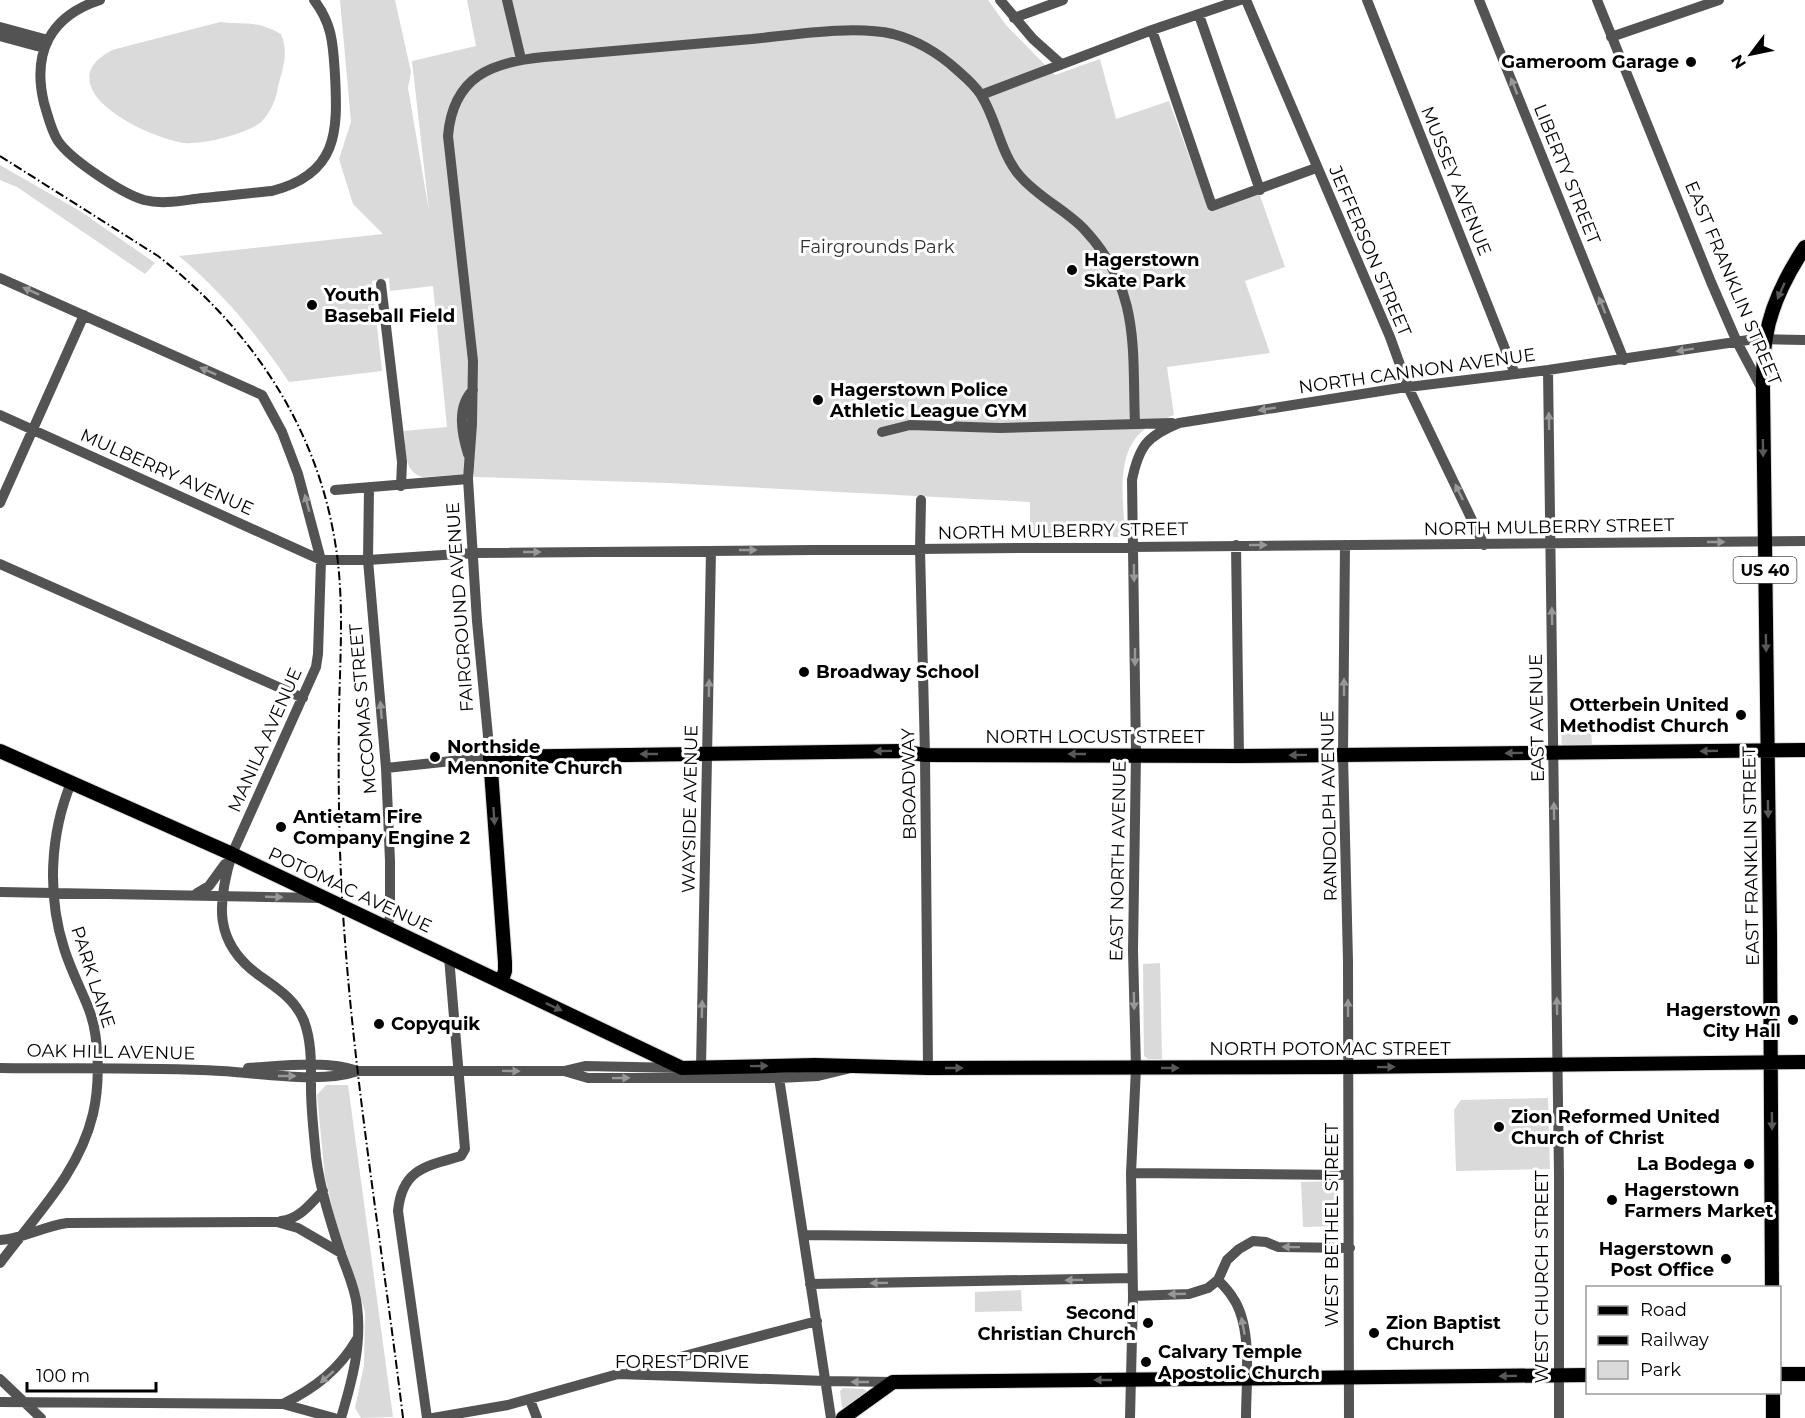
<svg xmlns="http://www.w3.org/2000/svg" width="1805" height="1418" font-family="Montserrat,sans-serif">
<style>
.green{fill:#dadada}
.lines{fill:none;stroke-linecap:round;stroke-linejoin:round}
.major-casing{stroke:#dbdbdb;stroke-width:16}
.minor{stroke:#535353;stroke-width:10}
.major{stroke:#000;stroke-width:14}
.rail{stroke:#000;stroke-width:2;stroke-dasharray:9 3 1.5 3;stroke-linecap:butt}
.oneway{fill:#989898}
.oneway2{fill:#595959}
.poi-dot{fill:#000;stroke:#fff;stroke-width:2}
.labels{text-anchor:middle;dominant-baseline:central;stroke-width:6;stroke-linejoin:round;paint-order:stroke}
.shield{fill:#fff;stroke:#4c4c4c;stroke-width:1.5}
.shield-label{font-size:16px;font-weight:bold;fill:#000}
.poi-label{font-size:18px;font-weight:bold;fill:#000;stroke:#fff;text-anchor:start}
.street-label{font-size:18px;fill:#000;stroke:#fff}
.park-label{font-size:18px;fill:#313131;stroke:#fff}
</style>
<rect width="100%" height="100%" fill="#fff"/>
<path class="green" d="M 340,0 L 395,0 L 411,72 L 408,88 L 429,211 L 412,61 L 476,46 L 467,0 L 988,0 L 1006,25 L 1055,75 L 1100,59 L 1116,119 L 1169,101 L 1209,211 L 1259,193 L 1285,267 L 1245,281 L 1270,353 L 1167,367 L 1174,415 C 1166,419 1156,422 1148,427 C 1113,449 1124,503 1125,537 L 1030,538 L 1030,502 L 668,483 L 474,477 L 474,474 L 422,477 C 403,472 406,448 404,431 L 447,427 L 433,286 L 390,291 L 389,278 L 372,281 L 382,371 L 289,382 C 257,334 223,293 179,256 L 383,234 L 353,204 L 339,159 L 351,122 Z
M 220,22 C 246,25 257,20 281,34 C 289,54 283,66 278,87 C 276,99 271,111 263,120 C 252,133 202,145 185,143 C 158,140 81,107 90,72 C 93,61 104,55 112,50 Z
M 0,165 L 80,211 L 155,263 L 145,274 L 17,187 L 0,180 Z
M 1561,730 L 1591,730 L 1592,745 L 1562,746 Z
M 1160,963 L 1162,1059 L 1148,1059 L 1144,1056 L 1143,964 Z
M 326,1085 L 348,1085 L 393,1417 L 361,1418 L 355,1408 L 364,1365 L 365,1312 L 334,1215 L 325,1177 L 317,1095 Z
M 1548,1098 L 1550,1169 L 1456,1171 L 1454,1110 L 1461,1100 Z
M 1338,1181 L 1339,1226 L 1303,1227 L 1301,1182 Z
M 1021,1290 L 1022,1311 L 975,1312 L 975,1292 Z
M 843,1388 L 864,1389 L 868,1392 L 845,1409 L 842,1407 L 840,1391 Z"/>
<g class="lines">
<g class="major-casing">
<path id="major" d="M 0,751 L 232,854 L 682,1068 L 815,1065 L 928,1068 L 1348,1067 L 1805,1062
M 501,982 L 505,971 L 505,962 L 490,757 L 900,751 L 925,755 L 1239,756 L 1805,750
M 1772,1288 L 1770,933 L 1763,389 C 1763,372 1763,354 1766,337 C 1771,305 1787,274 1805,247
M 1780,1374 L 1805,1374
M 843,1418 L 893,1382 L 1588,1375
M 1773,1418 L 1773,1392"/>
</g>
<path class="minor" d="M 100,0 C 50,16 32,53 44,103 C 48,116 51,130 58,141 C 71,160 123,194 144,200 C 164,205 184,200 203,198 C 226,196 249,193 272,191 C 338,174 338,132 335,75 C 333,45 333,25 314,0
M 507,0 L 521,59
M 1000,0 L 1033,39 L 1061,64
M 1246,0 L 1390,337 L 1408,387 L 1484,545
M 1367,0 L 1515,374
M 1479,0 L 1624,360
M 1597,0 L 1711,282 L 1737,342 L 1762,389
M 1199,15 L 1260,190
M 1014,18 L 1063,0
M 0,27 L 48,40
M 1152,30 L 1212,206 L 1316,168
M 0,36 L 44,48
M 1611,37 L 1719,0
M 981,95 L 1152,30 L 1240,0
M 0,278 L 262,395 L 282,432 L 298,474 L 321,560 L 318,654 L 316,667 L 232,854 C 217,903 213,943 260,976 C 278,989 295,999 304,1021 C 312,1042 311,1066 311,1088 C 311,1111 314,1134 316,1157 C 320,1189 331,1223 341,1254 C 347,1271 355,1288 357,1306 C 362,1345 352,1381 341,1418
M 381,284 L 402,462 L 401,486
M 1548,370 L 1559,1176 L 1559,1418
M 0,415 L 321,560 L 368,560 L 473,553 L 1805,541
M 882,432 L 910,425 L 1000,428 L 1172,423
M 468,454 C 462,434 456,407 473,390
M 369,488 L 368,560 L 386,768 L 390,861 L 390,917 L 387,927
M 335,490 L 468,479
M 921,500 L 920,549 L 925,755 L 928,1068
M 0,503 L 84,315
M 1236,545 L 1239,756
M 1345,545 L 1343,754 L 1348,961 L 1349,1418
M 0,564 L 303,698
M 386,768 L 490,757 L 477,621 L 468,479 L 472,424 L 473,361 L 448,136 C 453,76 492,62 544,57 C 614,51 683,45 752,39 C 793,35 853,25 893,34 C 916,40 938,53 956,69 C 964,76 975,85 981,95 C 997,120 1000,153 1020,176 C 1038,197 1064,209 1083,228 C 1141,289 1132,347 1135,424
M 0,892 L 321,898
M 197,893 L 209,886 L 225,864
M 0,1068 C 74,1069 148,1067 221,1071 C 262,1073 320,1084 358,1071 L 564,1071 L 585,1066 L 679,1068
M 248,1068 C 282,1066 326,1060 358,1071
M 701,1068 L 711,551
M 564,1071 L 588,1078 L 779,1078 L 818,1076 L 847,1069
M 779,1078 L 831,1418
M 1131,1173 L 1348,1175
M 281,1221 C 300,1219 311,1203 323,1191
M 803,1235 L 1131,1239
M 0,1240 C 23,1239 44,1226 67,1223 L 277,1222 L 298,1228 L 341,1253
M 0,1263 C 35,1216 79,1173 93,1114 C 100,1084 100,1036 88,1007 C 80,987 70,968 64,948 C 47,895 50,834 71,783
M 1218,1280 C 1223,1285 1229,1291 1233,1298 C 1253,1327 1246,1383 1246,1418
M 810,1284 L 1132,1278
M 1133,1296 L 1189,1294 L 1208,1288 L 1218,1280 L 1227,1260 L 1239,1249 L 1253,1241 L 1266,1242 L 1278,1247 L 1350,1248
M 631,1370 L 817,1321
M 0,1379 L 41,1418
M 530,1400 L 537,1418
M 0,1402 L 283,1404 L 334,1418
M 283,1404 C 315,1388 339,1370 357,1339
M 427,1418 L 398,1211 C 402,1169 426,1166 461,1156 L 465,1149 L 449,957
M 433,1418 L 508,1405 L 618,1374 L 826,1381 L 893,1382
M 1130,1418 L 1133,1296 L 1131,1173 L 1136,1068 L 1133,951 L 1136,754 L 1132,480 C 1139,446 1147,436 1179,423 L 1400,388 L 1548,370 L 1755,339 L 1805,340"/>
<use href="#major" class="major"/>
<path class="rail" d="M 0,156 L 158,256 C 248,326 314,422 334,536 C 345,595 340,654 339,714 C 338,790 339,866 345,941 C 357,1101 384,1259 403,1418"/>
</g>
<defs><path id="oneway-solid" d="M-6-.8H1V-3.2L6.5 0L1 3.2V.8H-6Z" transform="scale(1.5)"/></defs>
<g class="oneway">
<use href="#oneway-solid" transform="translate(1514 86) rotate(-112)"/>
<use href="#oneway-solid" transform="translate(31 291) rotate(-156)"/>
<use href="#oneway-solid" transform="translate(1602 305) rotate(-112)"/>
<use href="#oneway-solid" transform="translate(1685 350) rotate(171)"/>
<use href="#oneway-solid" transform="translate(208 371) rotate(-156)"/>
<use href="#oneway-solid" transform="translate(1267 409) rotate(171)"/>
<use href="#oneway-solid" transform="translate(1549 421) rotate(-91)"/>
<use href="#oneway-solid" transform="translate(1459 492) rotate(-116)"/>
<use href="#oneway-solid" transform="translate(307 503) rotate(-105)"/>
<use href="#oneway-solid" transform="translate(1716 542)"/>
<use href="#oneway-solid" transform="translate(1258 545)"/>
<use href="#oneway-solid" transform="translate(748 550)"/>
<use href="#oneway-solid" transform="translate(532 552)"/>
<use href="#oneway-solid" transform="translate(1134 573) rotate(89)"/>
<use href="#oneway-solid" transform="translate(1552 616) rotate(-91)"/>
<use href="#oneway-solid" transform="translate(1135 657) rotate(90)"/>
<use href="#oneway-solid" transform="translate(1344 687) rotate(-90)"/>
<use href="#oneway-solid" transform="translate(709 688) rotate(-89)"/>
<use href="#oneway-solid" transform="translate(381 710) rotate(-95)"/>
<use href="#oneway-solid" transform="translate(1554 811) rotate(-91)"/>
<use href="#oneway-solid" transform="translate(274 897) rotate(2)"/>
<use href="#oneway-solid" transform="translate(1134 1001) rotate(89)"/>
<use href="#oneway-solid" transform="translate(1557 1006) rotate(-91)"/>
<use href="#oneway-solid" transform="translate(1348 1008) rotate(-90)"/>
<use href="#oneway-solid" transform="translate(702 1009) rotate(-89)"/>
<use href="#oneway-solid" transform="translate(511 1071) rotate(1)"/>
<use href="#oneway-solid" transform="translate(287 1076)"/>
<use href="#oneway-solid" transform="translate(621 1078) rotate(-1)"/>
<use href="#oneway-solid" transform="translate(1291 1247) rotate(-179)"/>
<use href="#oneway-solid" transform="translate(1074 1280) rotate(179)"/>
<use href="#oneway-solid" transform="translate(879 1283) rotate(179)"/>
<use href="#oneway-solid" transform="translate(1177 1294) rotate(178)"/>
<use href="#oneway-solid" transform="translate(1243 1326) rotate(-101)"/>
<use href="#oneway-solid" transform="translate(327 1377) rotate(139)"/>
<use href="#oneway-solid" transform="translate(860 1382) rotate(-180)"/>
</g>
<g class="oneway2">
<use href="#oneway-solid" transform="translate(1781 291) rotate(114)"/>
<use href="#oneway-solid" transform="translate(1763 448) rotate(89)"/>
<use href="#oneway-solid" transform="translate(1766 643) rotate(89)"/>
<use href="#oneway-solid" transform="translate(883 751) rotate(179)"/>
<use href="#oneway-solid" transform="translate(1709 751) rotate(179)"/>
<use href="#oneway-solid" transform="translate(1514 753) rotate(179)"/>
<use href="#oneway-solid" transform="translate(649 754) rotate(180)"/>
<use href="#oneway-solid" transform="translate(1077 754) rotate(180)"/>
<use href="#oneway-solid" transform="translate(1298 755) rotate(179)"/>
<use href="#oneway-solid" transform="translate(1768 809) rotate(89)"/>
<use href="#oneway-solid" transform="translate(494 816) rotate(86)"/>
<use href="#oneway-solid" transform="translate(554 1007) rotate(25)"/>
<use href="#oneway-solid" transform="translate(759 1066) rotate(-1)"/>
<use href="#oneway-solid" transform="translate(1386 1067) rotate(-1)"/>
<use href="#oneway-solid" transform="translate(954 1068)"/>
<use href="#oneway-solid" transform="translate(1170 1068)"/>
<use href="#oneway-solid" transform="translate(1772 1121) rotate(89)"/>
<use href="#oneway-solid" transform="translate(1508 1376) rotate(179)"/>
<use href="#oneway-solid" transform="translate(1103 1380) rotate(180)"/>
</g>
<g class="poi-dot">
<circle cx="1691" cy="62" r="6"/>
<circle cx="1072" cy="270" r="6"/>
<circle cx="312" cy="305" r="6"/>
<circle cx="818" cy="400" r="6"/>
<circle cx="804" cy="672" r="6"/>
<circle cx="1741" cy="715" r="6"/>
<circle cx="435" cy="757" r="6"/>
<circle cx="281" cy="827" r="6"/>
<circle cx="1793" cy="1020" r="6"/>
<circle cx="379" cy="1024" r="6"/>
<circle cx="1499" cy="1127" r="6"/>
<circle cx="1749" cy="1164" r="6"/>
<circle cx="1612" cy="1200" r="6"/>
<circle cx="1726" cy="1259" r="6"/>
<circle cx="1148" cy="1323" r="6"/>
<circle cx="1374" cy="1333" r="6"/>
<circle cx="1146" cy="1362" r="6"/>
</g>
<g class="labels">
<rect class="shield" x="1733.5" y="557" width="63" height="26" rx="4.5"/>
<g class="shield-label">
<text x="1765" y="570">US 40</text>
</g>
<g class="poi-label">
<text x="1679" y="62" text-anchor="end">Gameroom Garage</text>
<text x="1084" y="260">Hagerstown<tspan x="1084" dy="21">Skate Park</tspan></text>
<text x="324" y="295">Youth<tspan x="324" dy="21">Baseball Field</tspan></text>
<text x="830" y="390">Hagerstown Police<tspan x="830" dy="21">Athletic League GYM</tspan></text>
<text x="816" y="672">Broadway School</text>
<text x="1729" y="705" text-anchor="end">Otterbein United<tspan x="1729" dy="21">Methodist Church</tspan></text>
<text x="447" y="747">Northside<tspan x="447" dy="21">Mennonite Church</tspan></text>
<text x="293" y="817">Antietam Fire<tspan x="293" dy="21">Company Engine 2</tspan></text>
<text x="1781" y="1010" text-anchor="end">Hagerstown<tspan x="1781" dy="21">City Hall</tspan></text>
<text x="391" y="1024">Copyquik</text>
<text x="1511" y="1117">Zion Reformed United<tspan x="1511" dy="21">Church of Christ</tspan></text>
<text x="1737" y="1164" text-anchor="end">La Bodega</text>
<text x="1624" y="1190">Hagerstown<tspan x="1624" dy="21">Farmers Market</tspan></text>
<text x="1714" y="1249" text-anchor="end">Hagerstown<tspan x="1714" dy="21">Post Office</tspan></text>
<text x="1136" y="1313" text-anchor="end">Second<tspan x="1136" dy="21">Christian Church</tspan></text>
<text x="1386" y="1323">Zion Baptist<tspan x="1386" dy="21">Church</tspan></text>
<text x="1158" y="1352">Calvary Temple<tspan x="1158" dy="21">Apostolic Church</tspan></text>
</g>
<g class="street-label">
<text transform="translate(1567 174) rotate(68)">LIBERTY STREET</text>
<text transform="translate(1456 181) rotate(68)">MUSSEY AVENUE</text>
<text transform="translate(1370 251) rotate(67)">JEFFERSON STREET</text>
<text transform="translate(1733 283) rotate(67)">EAST FRANKLIN STREET</text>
<text transform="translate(1417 371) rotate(-8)">NORTH CANNON AVENUE</text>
<text transform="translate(167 472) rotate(24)">MULBERRY AVENUE</text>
<text transform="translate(1549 527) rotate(-1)">NORTH MULBERRY STREET</text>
<text transform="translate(1063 531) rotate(-1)">NORTH MULBERRY STREET</text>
<text transform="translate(460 607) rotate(-94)">FAIRGROUND AVENUE</text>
<text transform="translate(363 709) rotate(-95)">MCCOMAS STREET</text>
<text transform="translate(1537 718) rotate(-91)">EAST AVENUE</text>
<text x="1095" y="737">NORTH LOCUST STREET</text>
<text transform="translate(265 740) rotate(-66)">MANILA AVENUE</text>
<text transform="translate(909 784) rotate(-91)">BROADWAY</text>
<text transform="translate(1329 806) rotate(-91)">RANDOLPH AVENUE</text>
<text transform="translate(690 809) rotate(-89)">WAYSIDE AVENUE</text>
<text transform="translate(1751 856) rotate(-91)">EAST FRANKLIN STREET</text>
<text transform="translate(1118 861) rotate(-89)">EAST NORTH AVENUE</text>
<text transform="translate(350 890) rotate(25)">POTOMAC AVENUE</text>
<text transform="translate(93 977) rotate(72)">PARK LANE</text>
<text x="1330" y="1049">NORTH POTOMAC STREET</text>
<text transform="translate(111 1052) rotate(1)">OAK HILL AVENUE</text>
<text transform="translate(1332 1225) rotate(-90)">WEST BETHEL STREET</text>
<text transform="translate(1542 1277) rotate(-90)">WEST CHURCH STREET</text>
<text x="682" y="1362">FOREST DRIVE</text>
</g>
<g class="park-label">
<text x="877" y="247">Fairgrounds Park</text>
</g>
</g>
<rect x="1586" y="1286" width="195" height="108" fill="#ffffff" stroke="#999999" stroke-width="1.5"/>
<rect x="1598" y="1306" width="30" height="9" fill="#000000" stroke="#999999" stroke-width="1.5"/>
<text x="1640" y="1316" font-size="18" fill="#000000">Road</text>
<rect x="1598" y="1336" width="30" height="9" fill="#000000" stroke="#999999" stroke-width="1.5"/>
<text x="1640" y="1346" font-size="18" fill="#000000">Railway</text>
<rect x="1598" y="1361" width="30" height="18" fill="#dadada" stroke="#999999" stroke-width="1.5"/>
<text x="1640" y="1376" font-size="18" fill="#000000">Park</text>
<g transform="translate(1751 54) rotate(238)" stroke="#ffffff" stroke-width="4.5" paint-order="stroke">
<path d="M0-4.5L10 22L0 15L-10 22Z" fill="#000000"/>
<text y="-9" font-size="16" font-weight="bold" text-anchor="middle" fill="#000000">N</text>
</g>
<path d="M27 1382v9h129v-9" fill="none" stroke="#000000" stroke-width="3"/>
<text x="36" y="1382" font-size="18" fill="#000000" stroke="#ffffff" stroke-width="4.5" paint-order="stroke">100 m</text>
</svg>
